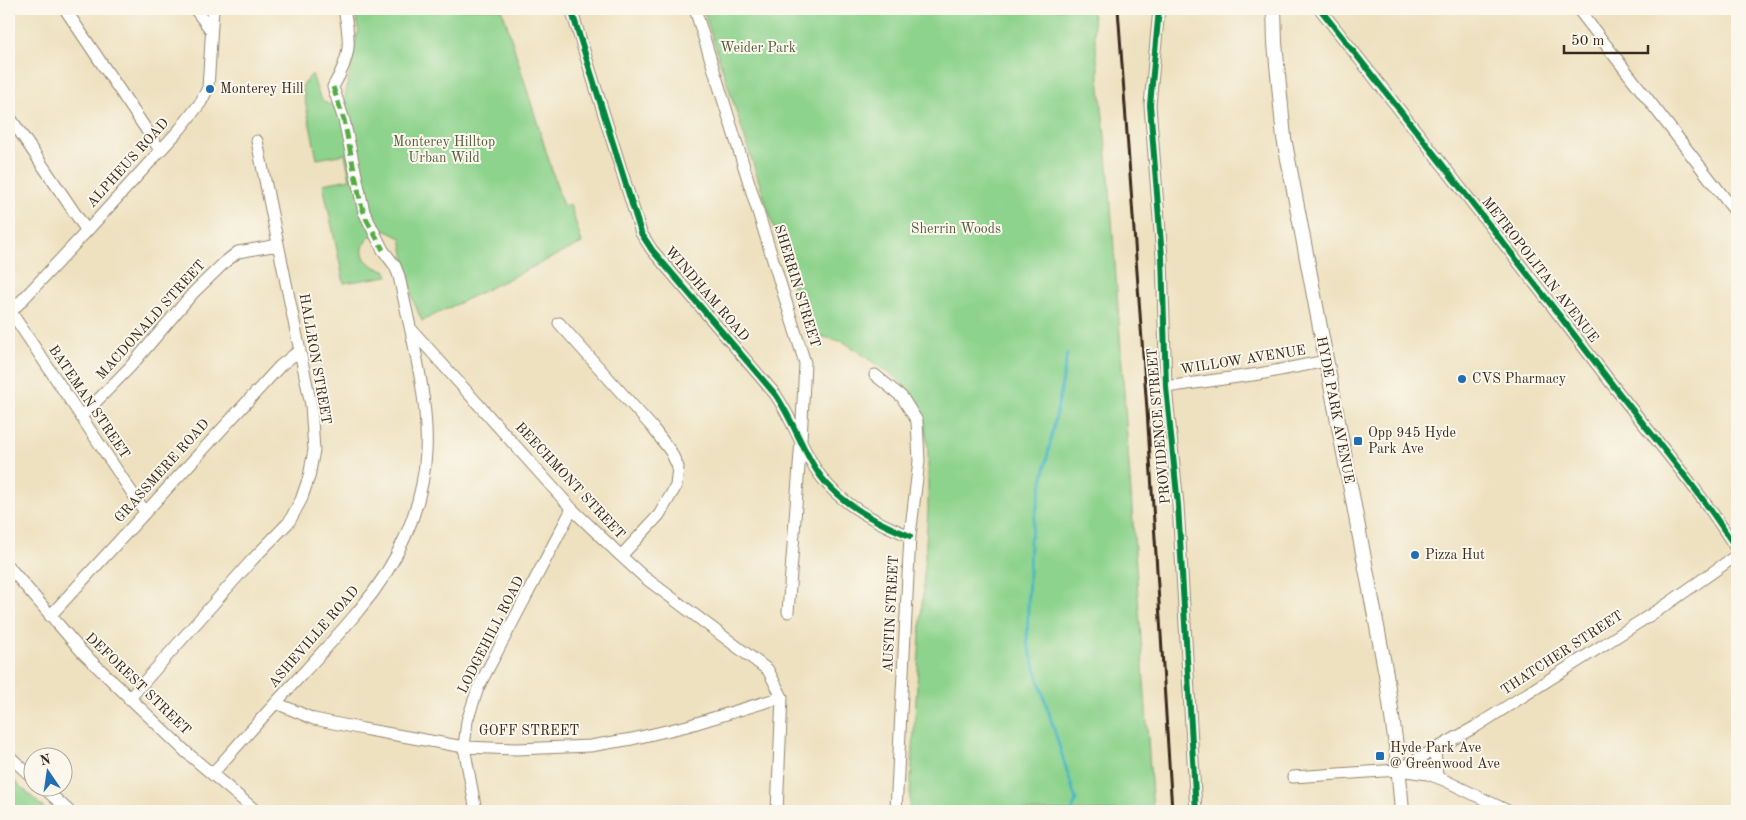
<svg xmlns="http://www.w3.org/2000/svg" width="1746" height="820" font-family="'Old Standard TT',serif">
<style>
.green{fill:#8ed38d;stroke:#647e56}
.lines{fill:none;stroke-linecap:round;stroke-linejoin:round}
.stream{stroke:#49b7c4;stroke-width:3}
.minor-casing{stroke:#94866f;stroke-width:13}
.major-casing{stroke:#94866f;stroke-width:16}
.minor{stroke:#fff;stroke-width:11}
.major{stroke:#fff;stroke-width:14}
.rail{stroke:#3b2a1e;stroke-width:3}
.quiet{stroke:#55ab43;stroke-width:5;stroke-dasharray:10 5;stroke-linecap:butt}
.cycleway-casing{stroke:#fbf7ec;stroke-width:9}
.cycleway{stroke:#00873e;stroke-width:6}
.poi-dot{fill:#1f6fb2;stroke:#fbf7ec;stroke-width:2}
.labels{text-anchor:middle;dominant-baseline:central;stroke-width:4;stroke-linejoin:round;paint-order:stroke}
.park-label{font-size:14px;fill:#545d3f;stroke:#fbf7ec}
.poi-label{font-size:14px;fill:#3b2a1e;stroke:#fbf7ec;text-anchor:start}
.street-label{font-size:14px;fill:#3b2a1e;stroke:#fbf7ec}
</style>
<rect width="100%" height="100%" fill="#fbf7ec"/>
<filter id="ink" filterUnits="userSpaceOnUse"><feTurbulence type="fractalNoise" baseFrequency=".02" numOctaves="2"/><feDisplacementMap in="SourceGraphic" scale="10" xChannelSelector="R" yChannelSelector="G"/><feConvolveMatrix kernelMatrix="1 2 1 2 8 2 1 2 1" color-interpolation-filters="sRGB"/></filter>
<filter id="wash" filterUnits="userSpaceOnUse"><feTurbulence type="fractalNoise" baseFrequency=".0096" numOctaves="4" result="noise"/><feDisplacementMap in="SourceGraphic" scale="20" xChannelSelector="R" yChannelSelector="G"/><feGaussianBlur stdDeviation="1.12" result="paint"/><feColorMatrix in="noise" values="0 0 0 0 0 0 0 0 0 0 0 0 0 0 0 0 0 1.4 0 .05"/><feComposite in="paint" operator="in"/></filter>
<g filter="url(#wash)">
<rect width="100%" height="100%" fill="#eee1c0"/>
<path class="green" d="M 354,9 L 502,9 L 563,206 L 570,204 L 582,243 L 422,321 L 413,300 L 401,238 L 387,231 L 380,231 C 375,234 369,236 366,241 C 356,256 371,268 385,270 L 388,276 L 344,283 L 323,184 L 350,179 L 345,154 L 317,159 L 302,86 L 312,74 C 318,92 320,111 344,103 L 357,34 L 359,32 Z
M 703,9 L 1092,9 L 1109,177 L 1153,811 L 909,811 L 928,511 L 928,450 L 924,418 L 915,399 L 899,380 L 844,342 L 808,333 Z
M 9,775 L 10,777 L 47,811 L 9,811 Z"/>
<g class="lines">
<path class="stream" d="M 1067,354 L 1060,396 L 1030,540 L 1027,642 L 1076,800 L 1072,811"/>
</g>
</g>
<g filter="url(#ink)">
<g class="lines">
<g class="minor-casing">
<path id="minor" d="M 65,9 L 160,150
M 195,9 L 210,29
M 571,9 L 641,233 L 652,250 L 775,394 C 792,418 801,447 817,471 C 837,502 877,523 910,536
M 695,9 L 805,363 L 801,440 L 788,612
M 1159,9 L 1150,105 L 1162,257 L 1166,387 L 1178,505 L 1196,811
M 1320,9 C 1416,130 1511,252 1605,375 C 1649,433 1699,488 1737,550
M 1578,9 L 1737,214
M 9,116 L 87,231
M 9,309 L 145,512
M 11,312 L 87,231 L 180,129 L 201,102 L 208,88 L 213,9
M 559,323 L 652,427 L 671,452 L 678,467 L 676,486 L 659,515 L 621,556
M 411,329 L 572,509 L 621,556 L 644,577 L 768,670 L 782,697
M 875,375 L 902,397 L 917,421 L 919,461 L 910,536 L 896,811
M 1166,387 L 1259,374 L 1326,361
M 81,417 L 130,367 L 193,293 L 225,262 L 238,252 L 278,245
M 9,567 L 83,653 L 186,752 L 256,811
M 50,616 L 280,366 L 300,350
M 129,699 L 252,560 L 289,522 L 301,500 L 309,477 L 314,450 L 311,405 L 257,141
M 276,703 L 314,719 L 363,729 L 464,747 L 517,749 L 590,746 L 632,739 L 687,726 L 782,697
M 1435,750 L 1437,777
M 9,756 L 32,777
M 1398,770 L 1475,727 L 1666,605 L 1737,555
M 212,774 C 243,739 274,704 306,670 C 324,650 342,631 359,610 C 396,567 423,510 426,452 C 429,396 410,331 399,276 L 395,266 L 383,250 L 364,212 L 344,120 L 333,87 C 351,56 351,43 344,9
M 1293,777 L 1398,770 L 1428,774 L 1444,780 L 1508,811
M 44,788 L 69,811
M 476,811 L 464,747 L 467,721 L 478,688 L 572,509
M 777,811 L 782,697"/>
</g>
<g class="major-casing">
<path id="major" d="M 1274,9 L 1275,43 L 1284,138 L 1386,674 L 1397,753 L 1402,811"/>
</g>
<use href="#minor" class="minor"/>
<use href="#major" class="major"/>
<path class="rail" d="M 1118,9 L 1147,410 L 1172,811"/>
<path class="quiet" d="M 333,87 L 344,120 L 361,204 L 366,218 L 383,250"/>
<g class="cycleway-casing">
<path id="cycleway" d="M 571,9 L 641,233 L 652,250 L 775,394 C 792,418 801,447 817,471 C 837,502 877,523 910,536
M 1159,9 L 1150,105 L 1162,257 L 1166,387 L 1178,505 L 1196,811
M 1320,9 C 1416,130 1511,252 1605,375 C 1649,433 1699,488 1737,550"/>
</g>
<use href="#cycleway" class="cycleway"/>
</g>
</g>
<g class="poi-dot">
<circle cx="210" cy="89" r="5"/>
<circle cx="1462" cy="379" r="5"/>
<rect x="1353" y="436" width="10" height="10" rx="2.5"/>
<circle cx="1415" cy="555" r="5"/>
<rect x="1375" y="751" width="10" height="10" rx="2.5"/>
</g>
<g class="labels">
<g class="park-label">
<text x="758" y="48">Weider Park</text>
<text x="444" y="142">Monterey Hilltop<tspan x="444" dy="16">Urban Wild</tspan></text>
<text x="956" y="229">Sherrin Woods</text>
</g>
<g class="poi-label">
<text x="220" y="89">Monterey Hill</text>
<text x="1472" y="379">CVS Pharmacy</text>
<text x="1368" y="433">Opp 945 Hyde<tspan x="1368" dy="16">Park Ave</tspan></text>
<text x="1425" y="555">Pizza Hut</text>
<text x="1390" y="748">Hyde Park Ave<tspan x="1390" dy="16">@ Greenwood Ave</tspan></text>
</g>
<g class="street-label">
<text transform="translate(128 163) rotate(-48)">ALPHEUS ROAD</text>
<text transform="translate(1540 270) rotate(52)">METROPOLITAN AVENUE</text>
<text transform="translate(797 286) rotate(73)">SHERRIN STREET</text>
<text transform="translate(707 294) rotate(49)">WINDHAM ROAD</text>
<text transform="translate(151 320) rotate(-48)">MACDONALD STREET</text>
<text transform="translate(315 359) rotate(80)">HALLRON STREET</text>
<text transform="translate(1243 360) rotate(-9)">WILLOW AVENUE</text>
<text transform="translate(89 402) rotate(56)">BATEMAN STREET</text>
<text transform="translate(1335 410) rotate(79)">HYDE PARK AVENUE</text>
<text transform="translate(1159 426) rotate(-95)">PROVIDENCE STREET</text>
<text transform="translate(162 471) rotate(-48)">GRASSMERE ROAD</text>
<text transform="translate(570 481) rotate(47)">BEECHMONT STREET</text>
<text transform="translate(891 614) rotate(-87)">AUSTIN STREET</text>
<text transform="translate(491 635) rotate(-63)">LODGEHILL ROAD</text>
<text transform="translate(314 637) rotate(-49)">ASHEVILLE ROAD</text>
<text transform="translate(1562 653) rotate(-33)">THATCHER STREET</text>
<text transform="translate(138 684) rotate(44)">DEFOREST STREET</text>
<text x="529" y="731">GOFF STREET</text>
</g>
</g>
<rect width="1746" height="820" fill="none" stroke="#fbf7ec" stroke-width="30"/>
<g transform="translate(48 772) rotate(347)"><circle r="24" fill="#fbf7ec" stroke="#aea59a"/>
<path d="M0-4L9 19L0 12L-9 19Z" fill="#1f6fb2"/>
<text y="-8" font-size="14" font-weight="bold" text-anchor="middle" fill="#3b2a1e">N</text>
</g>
<path d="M1564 45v8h84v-8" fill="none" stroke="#3b2a1e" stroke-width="2.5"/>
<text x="1571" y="45" font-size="15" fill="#3b2a1e" stroke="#fbf7ec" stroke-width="4" paint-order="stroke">50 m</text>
</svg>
